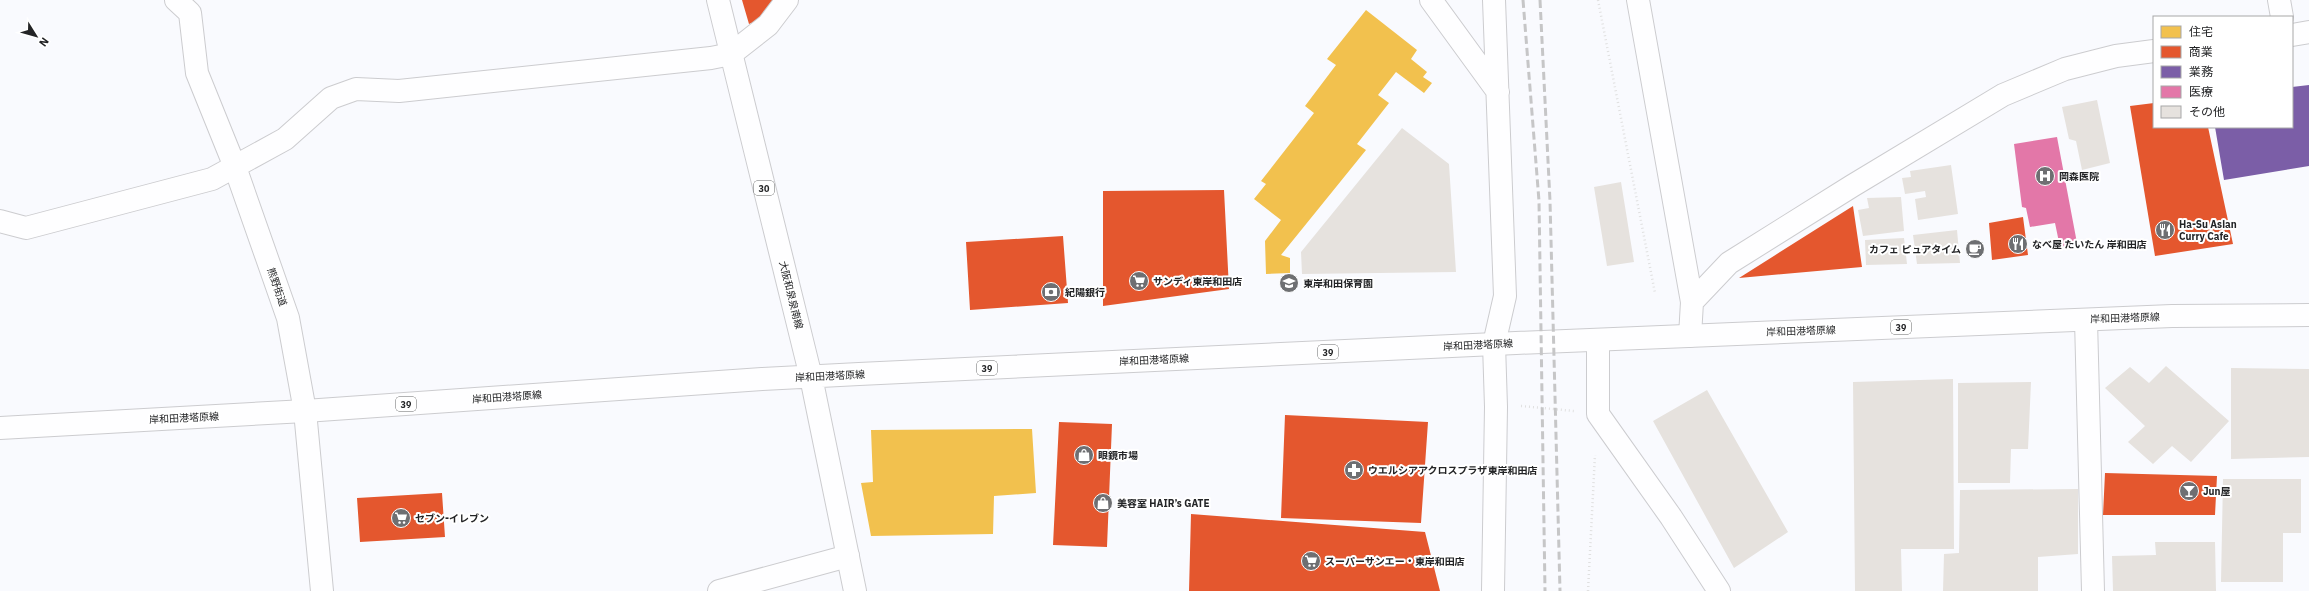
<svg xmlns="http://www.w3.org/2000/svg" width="2309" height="591" font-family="'IBM Plex Sans','Noto Sans JP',sans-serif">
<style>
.homes{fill:#f2c14e}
.shops{fill:#e4572e}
.offices{fill:#7b5ea7}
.health{fill:#e377a8}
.building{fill:#e6e2de}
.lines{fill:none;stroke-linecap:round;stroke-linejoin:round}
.minor-casing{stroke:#cccccf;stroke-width:24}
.tertiary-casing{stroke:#cccccf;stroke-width:24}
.primary-casing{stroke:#cccccf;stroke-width:24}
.path{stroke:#e0e0e0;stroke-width:2.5;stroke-dasharray:1 3;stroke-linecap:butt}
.minor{stroke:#fefeff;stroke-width:22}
.tertiary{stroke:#fefeff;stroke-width:22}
.primary{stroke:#fefeff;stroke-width:22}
.rail{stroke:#c6c6c7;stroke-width:3;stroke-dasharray:8 4;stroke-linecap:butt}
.labels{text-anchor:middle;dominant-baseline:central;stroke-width:4;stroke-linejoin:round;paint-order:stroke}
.shield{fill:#fff;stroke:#656667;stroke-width:1}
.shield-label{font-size:9px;font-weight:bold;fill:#232426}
.poi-label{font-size:10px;font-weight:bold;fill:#232426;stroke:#fff;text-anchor:start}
.street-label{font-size:10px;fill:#232426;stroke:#fff}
</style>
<rect width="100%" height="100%" fill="#f9fafe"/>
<path class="homes" d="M 1366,10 L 1417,50 L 1411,59 L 1427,72 L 1423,77 L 1432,83 L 1424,93 L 1396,72 L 1378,95 L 1389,103 L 1357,144 L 1366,150 L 1281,255 L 1290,258 L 1290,273 L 1266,274 L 1265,241 L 1281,220 L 1254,199 L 1266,184 L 1261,181 L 1314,113 L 1305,106 L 1336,65 L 1327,59 Z
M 1032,429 L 1036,493 L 994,496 L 993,534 L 871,536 L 861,483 L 873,482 L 871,430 Z"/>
<path class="shops" d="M 742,0 L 777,0 L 766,17 L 749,24 Z
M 2154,103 L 2154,127 L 2208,127 L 2233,244 L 2155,256 L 2130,106 Z
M 1224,190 L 1229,289 L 1103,306 L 1103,191 Z
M 1853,206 L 1862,267 L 1739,278 Z
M 2023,217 L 2028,255 L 1992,260 L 1989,223 Z
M 1063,236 L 1068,303 L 970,310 L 966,242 Z
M 1285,415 L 1428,422 L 1421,523 L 1281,518 Z
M 1059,422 L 1112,424 L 1107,547 L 1053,545 Z
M 2105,473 L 2217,476 L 2215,515 L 2103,515 Z
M 442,493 L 445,537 L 360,542 L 357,498 Z
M 1191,514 L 1425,532 L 1440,591 L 1189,591 Z"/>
<path class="offices" d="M 2309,85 L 2309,166 L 2224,180 L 2215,127 L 2292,127 L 2292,87 Z"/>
<path class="health" d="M 2057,137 L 2077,243 L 2060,247 L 2055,223 L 2030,227 L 2026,208 L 2022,207 L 2014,144 Z"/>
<path class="building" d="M 2097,100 L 2110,163 L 2082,170 L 2076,141 L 2069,139 L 2062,107 Z
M 1402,128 L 1449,164 L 1456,272 L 1302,274 L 1301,252 Z
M 1951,165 L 1958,214 L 1918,220 L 1915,199 L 1926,197 L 1925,191 L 1905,194 L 1902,178 L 1911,177 L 1910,171 Z
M 1621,182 L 1634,262 L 1607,266 L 1594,187 Z
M 1901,197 L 1904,231 L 1863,236 L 1858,210 L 1869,208 L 1867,198 Z
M 1957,230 L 1960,263 L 1917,264 L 1913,235 Z
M 1904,238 L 1907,264 L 1866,265 L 1865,240 Z
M 2166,366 L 2229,421 L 2191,462 L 2172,446 L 2153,464 L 2128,442 L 2145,426 L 2105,388 L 2130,367 L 2149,383 Z
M 2231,368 L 2309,369 L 2309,457 L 2231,459 Z
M 1953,379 L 1954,549 L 1901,549 L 1902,591 L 1855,591 L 1853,382 Z
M 2031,382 L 2028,449 L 2011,449 L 2010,483 L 1958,483 L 1958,383 Z
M 1707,390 L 1788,532 L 1734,568 L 1653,421 Z
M 2223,479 L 2301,479 L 2301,533 L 2283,533 L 2283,582 L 2221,582 Z
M 2078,489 L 2078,554 L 2038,557 L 2038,591 L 1943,591 L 1944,554 L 1959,553 L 1960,490 Z
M 2155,542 L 2215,542 L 2216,591 L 2113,591 L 2112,556 L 2156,555 Z"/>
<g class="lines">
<g class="minor-casing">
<path id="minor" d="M 176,0 L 190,13 L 197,73 L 235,167 L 288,318 L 305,411 L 322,591
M 1431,0 L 1498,92
M 2279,0 L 2282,17
M 2292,35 L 2309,32
M 0,221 L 26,228 L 212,179 L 285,139 L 331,98 L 356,89 L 399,91 L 711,58 L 731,54 L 740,47 L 768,25 L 787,0
M 2086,320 L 2093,591
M 1690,336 L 1692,302 L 1729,263 L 1852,186 L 2003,95 L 2065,69 L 2116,56 L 2154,51
M 1598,340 L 1598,414 L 1671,517 L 1719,591
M 1494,344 L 1505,296 L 1494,0
M 719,591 L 848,556"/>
</g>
<g class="tertiary-casing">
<path id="tertiary" d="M 1638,0 L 1692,302
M 1493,591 L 1496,407 L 1494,344"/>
</g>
<g class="primary-casing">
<path id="primary" d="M 718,0 L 811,377 L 855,591
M 0,428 L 305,411 L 762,379 L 859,374 L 1516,343 L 2172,316 L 2309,315"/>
</g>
<path class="path" d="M 1598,0 L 1655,293
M 1521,406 L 1574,411
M 1588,591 L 1595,455"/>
<use href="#minor" class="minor"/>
<use href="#tertiary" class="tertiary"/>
<use href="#primary" class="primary"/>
<path class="rail" d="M 1523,0 L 1539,201 L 1545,591
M 1540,0 L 1550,201 L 1560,591"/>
</g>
<defs>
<g id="hospital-disc" transform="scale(1)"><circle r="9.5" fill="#6e6f72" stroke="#fff"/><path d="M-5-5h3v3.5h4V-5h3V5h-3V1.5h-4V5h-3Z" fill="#fff"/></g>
<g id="restaurant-disc" transform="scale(1)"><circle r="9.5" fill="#6e6f72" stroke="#fff"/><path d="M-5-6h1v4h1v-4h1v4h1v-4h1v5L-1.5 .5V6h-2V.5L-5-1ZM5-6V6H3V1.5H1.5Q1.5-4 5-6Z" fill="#fff"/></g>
<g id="cafe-disc" transform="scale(1)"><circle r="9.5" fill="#6e6f72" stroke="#fff"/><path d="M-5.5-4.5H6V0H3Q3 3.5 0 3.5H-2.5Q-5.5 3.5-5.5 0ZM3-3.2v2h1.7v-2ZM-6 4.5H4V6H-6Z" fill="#fff"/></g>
<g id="supermarket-disc" transform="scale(1)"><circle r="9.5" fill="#6e6f72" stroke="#fff"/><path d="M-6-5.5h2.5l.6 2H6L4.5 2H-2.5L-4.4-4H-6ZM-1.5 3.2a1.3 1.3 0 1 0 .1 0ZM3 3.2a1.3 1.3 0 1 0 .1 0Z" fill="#fff"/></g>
<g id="school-disc" transform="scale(1)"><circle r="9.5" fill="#6e6f72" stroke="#fff"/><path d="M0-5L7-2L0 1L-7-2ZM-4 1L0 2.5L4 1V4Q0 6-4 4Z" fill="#fff"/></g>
<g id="bank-disc" transform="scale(1)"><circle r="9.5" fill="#6e6f72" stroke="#fff"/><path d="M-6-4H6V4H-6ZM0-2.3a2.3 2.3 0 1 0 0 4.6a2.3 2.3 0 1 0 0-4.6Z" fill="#fff"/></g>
<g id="shop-disc" transform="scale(1)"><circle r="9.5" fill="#6e6f72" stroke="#fff"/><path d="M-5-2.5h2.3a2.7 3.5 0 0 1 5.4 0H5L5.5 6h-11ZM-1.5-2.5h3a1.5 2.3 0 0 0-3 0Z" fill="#fff"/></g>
<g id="pharmacy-disc" transform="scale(1)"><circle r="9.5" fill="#6e6f72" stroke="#fff"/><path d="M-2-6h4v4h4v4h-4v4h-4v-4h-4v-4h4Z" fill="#fff"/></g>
<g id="bar-disc" transform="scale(1)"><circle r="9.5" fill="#6e6f72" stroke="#fff"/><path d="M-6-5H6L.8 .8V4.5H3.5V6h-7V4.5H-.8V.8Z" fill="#fff"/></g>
</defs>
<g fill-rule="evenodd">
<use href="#hospital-disc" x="2045" y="176"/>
<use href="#restaurant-disc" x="2165" y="230"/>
<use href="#restaurant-disc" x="2018" y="244"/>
<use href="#cafe-disc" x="1975" y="249"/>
<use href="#supermarket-disc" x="1139" y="281"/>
<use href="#school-disc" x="1289" y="283"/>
<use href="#bank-disc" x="1051" y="292"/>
<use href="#shop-disc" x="1084" y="455"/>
<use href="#pharmacy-disc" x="1354" y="470"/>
<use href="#bar-disc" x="2189" y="491"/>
<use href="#shop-disc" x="1103" y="503"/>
<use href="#supermarket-disc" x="401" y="518"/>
<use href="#supermarket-disc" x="1311" y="561"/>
</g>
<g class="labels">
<g class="shield">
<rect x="754" y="181" width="20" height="14" rx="3"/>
<rect x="1891" y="320" width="20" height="14" rx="3"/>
<rect x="1318" y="345" width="20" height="14" rx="3"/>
<rect x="977" y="361" width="20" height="14" rx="3"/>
<rect x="396" y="397" width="20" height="14" rx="3"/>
</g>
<g class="shield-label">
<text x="764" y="188">30</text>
<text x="1901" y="327">39</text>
<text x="1328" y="352">39</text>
<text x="987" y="368">39</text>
<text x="406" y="404">39</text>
</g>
<g class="poi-label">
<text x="2059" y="176">岡森医院</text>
<text x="2179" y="224">Ha-Su Asian<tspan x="2179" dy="12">Curry Cafe</tspan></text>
<text x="2032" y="244">なべ屋 たいたん 岸和田店</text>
<text x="1961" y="249" text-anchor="end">カフェ ピュアタイム</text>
<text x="1153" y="281">サンディ東岸和田店</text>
<text x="1303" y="283">東岸和田保育園</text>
<text x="1065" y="292">紀陽銀行</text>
<text x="1098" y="455">眼鏡市場</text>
<text x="1368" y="470">ウエルシアアクロスプラザ東岸和田店</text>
<text x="2203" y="491">Jun屋</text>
<text x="1117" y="503">美容室 HAIR’s GATE</text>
<text x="415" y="518">セブン-イレブン</text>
<text x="1325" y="561">スーパーサンエー・東岸和田店</text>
</g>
<g class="street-label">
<text transform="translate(277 287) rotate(71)">熊野街道</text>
<text transform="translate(791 295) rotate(76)">大阪和泉泉南線</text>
<text transform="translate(2125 318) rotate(-2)">岸和田港塔原線</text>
<text transform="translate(1801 331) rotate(-2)">岸和田港塔原線</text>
<text transform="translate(1478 345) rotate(-3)">岸和田港塔原線</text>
<text transform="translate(1154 360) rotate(-3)">岸和田港塔原線</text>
<text transform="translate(830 376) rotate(-3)">岸和田港塔原線</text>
<text transform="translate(507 397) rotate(-4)">岸和田港塔原線</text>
<text transform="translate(184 418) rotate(-3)">岸和田港塔原線</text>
</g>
</g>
<rect x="2153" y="16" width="140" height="112" fill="#ffffff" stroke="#a7a7a8"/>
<rect x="2161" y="26" width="20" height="12" fill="#f2c14e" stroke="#a7a7a8"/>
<text x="2189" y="36" font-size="12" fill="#232426">住宅</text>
<rect x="2161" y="46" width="20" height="12" fill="#e4572e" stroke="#a7a7a8"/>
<text x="2189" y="56" font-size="12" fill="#232426">商業</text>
<rect x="2161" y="66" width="20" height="12" fill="#7b5ea7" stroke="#a7a7a8"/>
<text x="2189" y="76" font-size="12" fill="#232426">業務</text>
<rect x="2161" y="86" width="20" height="12" fill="#e377a8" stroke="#a7a7a8"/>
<text x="2189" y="96" font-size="12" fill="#232426">医療</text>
<rect x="2161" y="106" width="20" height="12" fill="#e6e2de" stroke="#a7a7a8"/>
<text x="2189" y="116" font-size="12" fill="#232426">その他</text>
<g transform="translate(36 36) rotate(127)" stroke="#ffffff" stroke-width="3" paint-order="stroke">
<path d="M0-3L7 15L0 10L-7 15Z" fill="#232426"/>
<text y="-6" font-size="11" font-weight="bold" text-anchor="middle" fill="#232426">N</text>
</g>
</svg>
